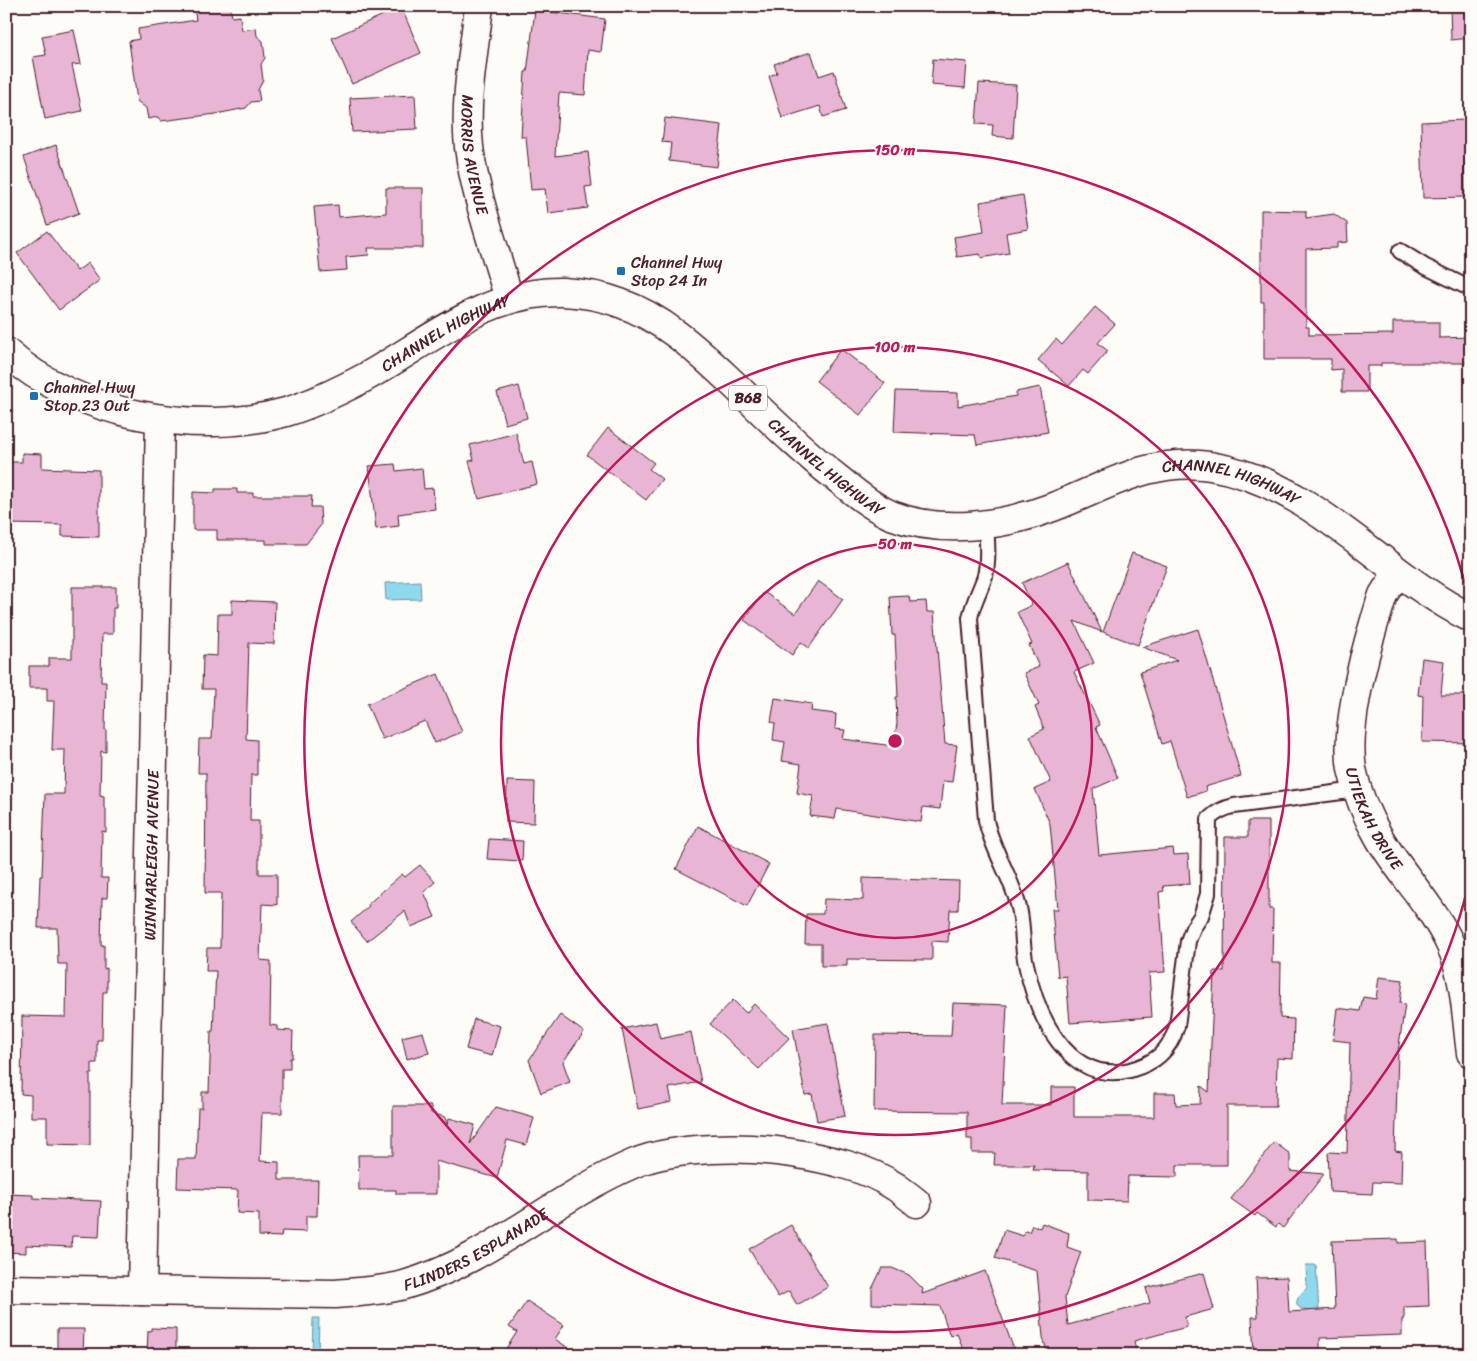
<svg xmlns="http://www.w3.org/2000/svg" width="1477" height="1361" font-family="Sriracha,sans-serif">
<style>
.water{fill:#8fd9ef;stroke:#738fa1}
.building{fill:#e8b6d4;stroke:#4a1f2b}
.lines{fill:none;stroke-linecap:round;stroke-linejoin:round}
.lane-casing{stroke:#4a1f2b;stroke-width:18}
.street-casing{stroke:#4a1f2b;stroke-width:31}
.primary-casing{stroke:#4a1f2b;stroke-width:31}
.lane{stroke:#fdfcf7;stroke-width:14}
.street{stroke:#fdfcf7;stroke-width:28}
.primary{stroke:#fdfcf7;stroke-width:28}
.ring{fill:none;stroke:#c2185b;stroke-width:2.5}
.poi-dot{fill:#1f6fb2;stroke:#fdfcf7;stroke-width:2}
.labels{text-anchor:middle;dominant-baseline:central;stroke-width:4;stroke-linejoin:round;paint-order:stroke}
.shield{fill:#fdfcf7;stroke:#806168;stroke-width:1}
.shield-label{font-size:15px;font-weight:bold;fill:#4a1f2b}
.street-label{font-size:16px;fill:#4a1f2b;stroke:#fdfcf7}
.poi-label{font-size:16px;fill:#4a1f2b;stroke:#fdfcf7;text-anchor:start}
.centre{fill:#c2185b;stroke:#fdfcf7;stroke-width:2.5}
.ring-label{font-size:15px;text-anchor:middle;font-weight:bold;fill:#c2185b;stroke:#fdfcf7;stroke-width:4;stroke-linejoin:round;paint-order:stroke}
</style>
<rect width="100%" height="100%" fill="#fdfcf7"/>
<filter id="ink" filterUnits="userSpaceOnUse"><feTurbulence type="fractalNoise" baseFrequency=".02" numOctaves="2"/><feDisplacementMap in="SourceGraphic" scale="10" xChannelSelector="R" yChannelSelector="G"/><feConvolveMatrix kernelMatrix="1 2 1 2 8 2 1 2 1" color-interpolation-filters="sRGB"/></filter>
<g filter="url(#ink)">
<path class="water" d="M 420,581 L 421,599 L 386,600 L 385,583 Z
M 1306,1265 L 1316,1265 L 1319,1311 C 1299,1312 1287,1305 1307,1288 Z
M 313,1318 L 319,1318 L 318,1355 L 312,1355 Z"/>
<path class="building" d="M 194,6 L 230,6 L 232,17 L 240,16 L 242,30 L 256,28 L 257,36 L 263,41 L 265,58 L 261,64 L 263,80 L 258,90 L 260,101 L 251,102 L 246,108 L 216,114 L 161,121 L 158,117 L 148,119 L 146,108 L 137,101 L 129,41 L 139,39 L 138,29 L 196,20 Z
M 1450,6 L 1471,6 L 1471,38 L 1451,40 Z
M 401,7 L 421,53 L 352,84 L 332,38 Z
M 535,10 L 605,19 L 601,52 L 588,50 L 585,95 L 559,93 L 555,156 L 588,152 L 592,186 L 585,187 L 588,208 L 548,213 L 545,189 L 531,190 L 526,137 L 521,137 L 525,72 L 527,72 Z
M 74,30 L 81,64 L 72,65 L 82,111 L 45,119 L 33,57 L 46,55 L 42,36 Z
M 811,52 L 819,76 L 834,71 L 846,110 L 823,117 L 820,106 L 782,118 L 769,76 L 777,73 L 774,64 Z
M 933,59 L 967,62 L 965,88 L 931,85 Z
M 979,83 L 1016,85 L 1013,138 L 992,136 L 993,125 L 976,124 Z
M 415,95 L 417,129 L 352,132 L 350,98 Z
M 665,118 L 722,125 L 717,167 L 669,161 L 671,143 L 662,142 Z
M 1464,120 L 1465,197 L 1423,198 L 1421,122 Z
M 56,145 L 79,213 L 47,225 L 24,157 Z
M 386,188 L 423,188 L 423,248 L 368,248 L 369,255 L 346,257 L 347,270 L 320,272 L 314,207 L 338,205 L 339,217 L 386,213 Z
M 1023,195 L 1028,229 L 1006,233 L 1009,253 L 981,258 L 980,254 L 957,257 L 954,237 L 984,232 L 980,202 Z
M 1261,210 L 1306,211 L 1306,218 L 1334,214 L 1347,223 L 1348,242 L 1337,243 L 1337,248 L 1306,249 L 1306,327 L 1309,327 L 1309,335 L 1393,334 L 1393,322 L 1439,322 L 1439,338 L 1471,337 L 1471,363 L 1381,363 L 1381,366 L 1367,366 L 1367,392 L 1342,392 L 1342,369 L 1331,370 L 1331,359 L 1264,359 L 1264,302 L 1261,302 Z
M 47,231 L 77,271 L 88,263 L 100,280 L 59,310 L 17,253 Z
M 1095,307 L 1115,324 L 1098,343 L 1108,351 L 1088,374 L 1083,370 L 1069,386 L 1038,360 L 1056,339 L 1062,345 Z
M 841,349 L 885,383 L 860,415 L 816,381 Z
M 519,386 L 527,418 L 505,424 L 497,392 Z
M 1040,387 L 1048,432 L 977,445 L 975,435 L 894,432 L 896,391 L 958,393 L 958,406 L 1016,396 L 1016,392 Z
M 608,428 L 654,463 L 649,469 L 662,479 L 646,500 L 587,455 Z
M 516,433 L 524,464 L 532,462 L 537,484 L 479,499 L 469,461 L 474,460 L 470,445 Z
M 22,453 L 42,454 L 42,468 L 99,470 L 99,537 L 62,536 L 62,525 L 6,524 L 6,462 L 22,462 Z
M 395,464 L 396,471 L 422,468 L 424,489 L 433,488 L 435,509 L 398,514 L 399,526 L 376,529 L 369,466 Z
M 215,489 L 237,489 L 237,493 L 253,493 L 253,496 L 312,496 L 311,507 L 320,507 L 321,525 L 306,544 L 266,544 L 266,540 L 217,540 L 217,530 L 193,530 L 193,492 L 215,493 Z
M 1132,553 L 1167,566 L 1138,645 L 1103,632 Z
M 1068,562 L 1102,632 L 1074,621 L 1094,663 L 1074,672 L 1100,725 L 1096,727 L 1118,778 L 1093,789 L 1099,855 L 1173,848 L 1174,855 L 1188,854 L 1190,884 L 1163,886 L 1164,891 L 1159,892 L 1165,972 L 1149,973 L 1152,1017 L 1070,1023 L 1066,976 L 1058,977 L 1052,909 L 1058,909 L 1050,824 L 1035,789 L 1051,782 L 1030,736 L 1044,729 L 1035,707 L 1039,705 L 1024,673 L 1039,667 L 1029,645 L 1032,644 L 1017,612 L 1032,605 L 1022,583 Z
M 818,581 L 843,599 L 809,648 L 801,642 L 792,655 L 744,620 L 764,592 L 795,614 Z
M 72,587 L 116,587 L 116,608 L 113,608 L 113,634 L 102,634 L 101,682 L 106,682 L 105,730 L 106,730 L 106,752 L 101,751 L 100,795 L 104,796 L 104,808 L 106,809 L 106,832 L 102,831 L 101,878 L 108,878 L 107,898 L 102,898 L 101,945 L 104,945 L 104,969 L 107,968 L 107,992 L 103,992 L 102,1040 L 97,1040 L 97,1063 L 92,1063 L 92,1074 L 90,1074 L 90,1145 L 47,1144 L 47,1117 L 31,1117 L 31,1095 L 21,1094 L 22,1016 L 66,1017 L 67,964 L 58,964 L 57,928 L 38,928 L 40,876 L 42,876 L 45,794 L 64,794 L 65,750 L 52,750 L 54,701 L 47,701 L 47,688 L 29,688 L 29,666 L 49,666 L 49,658 L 72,658 Z
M 909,596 L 910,602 L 926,601 L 927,612 L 934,612 L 945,744 L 957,745 L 952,782 L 943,781 L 940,809 L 923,807 L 921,822 L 837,809 L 835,819 L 810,816 L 813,796 L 797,793 L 801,764 L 782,761 L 785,742 L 773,740 L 775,723 L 771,722 L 775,698 L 812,704 L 811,711 L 836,714 L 835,729 L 845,730 L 843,739 L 893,746 L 897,724 L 896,697 L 898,697 L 895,635 L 892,635 L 890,597 Z
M 232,600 L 275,602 L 274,644 L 249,643 L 246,739 L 257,740 L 257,775 L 251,775 L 250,821 L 259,821 L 259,874 L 277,874 L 277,905 L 262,904 L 260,960 L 271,961 L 270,1025 L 277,1026 L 277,1030 L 293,1031 L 292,1058 L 290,1058 L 290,1069 L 282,1069 L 282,1113 L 262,1113 L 260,1161 L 279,1162 L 279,1180 L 318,1180 L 317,1216 L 306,1216 L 306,1232 L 282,1231 L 281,1237 L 259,1236 L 259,1214 L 237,1213 L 238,1190 L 177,1188 L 178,1159 L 196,1159 L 198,1108 L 202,1108 L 202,1092 L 209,1092 L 211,1031 L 213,1031 L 216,971 L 206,971 L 207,948 L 220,948 L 221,893 L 205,893 L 206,773 L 198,773 L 199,739 L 212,739 L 214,689 L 202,689 L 203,655 L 217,656 L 218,614 L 232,614 Z
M 1198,629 L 1241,776 L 1205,787 L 1206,791 L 1187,797 L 1170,741 L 1162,744 L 1140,672 L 1177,660 L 1142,647 Z
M 1422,658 L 1444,661 L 1441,695 L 1471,695 L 1471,743 L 1422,742 L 1423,696 L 1418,695 Z
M 438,674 L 462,732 L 435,743 L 425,721 L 382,739 L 367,704 Z
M 507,781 L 535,782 L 534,823 L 506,822 Z
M 1248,821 L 1269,821 L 1269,909 L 1273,909 L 1272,963 L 1281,963 L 1280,1018 L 1294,1019 L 1293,1059 L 1277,1058 L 1276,1106 L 1227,1106 L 1227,1165 L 1177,1165 L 1177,1177 L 1128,1176 L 1127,1201 L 1088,1200 L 1088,1171 L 1033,1170 L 1034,1165 L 994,1165 L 995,1153 L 972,1153 L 972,1139 L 967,1139 L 967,1112 L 874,1111 L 875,1035 L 951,1036 L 953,1003 L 1007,1005 L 1002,1105 L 1051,1105 L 1051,1087 L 1074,1087 L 1074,1117 L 1154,1117 L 1154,1093 L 1175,1093 L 1176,1105 L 1200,1104 L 1201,1086 L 1209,1092 L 1214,971 L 1224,971 L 1225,837 L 1248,837 Z
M 698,826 L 769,864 L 747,906 L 676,869 Z
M 489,839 L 523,841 L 522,861 L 487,859 Z
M 420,865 L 435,882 L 424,892 L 435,917 L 411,927 L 405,911 L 367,941 L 351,922 L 369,906 L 368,904 L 402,874 L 405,877 Z
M 863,878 L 959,881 L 958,910 L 950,910 L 948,942 L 932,941 L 932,960 L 847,959 L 847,966 L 821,966 L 821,944 L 805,944 L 806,914 L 823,914 L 824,899 L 863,900 Z
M 1379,977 L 1403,980 L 1400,1003 L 1405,1004 L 1398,1052 L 1395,1151 L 1402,1152 L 1401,1183 L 1373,1182 L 1372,1194 L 1330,1192 L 1328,1152 L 1347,1153 L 1350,1042 L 1333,1040 L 1337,1008 L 1360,1011 L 1363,997 L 1376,999 Z
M 733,1000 L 746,1013 L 754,1004 L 789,1038 L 759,1069 L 710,1024 Z
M 560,1015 L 584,1032 L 563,1062 L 570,1082 L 541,1093 L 529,1060 Z
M 474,1019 L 500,1026 L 492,1056 L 466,1049 Z
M 656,1022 L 660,1039 L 691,1032 L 701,1082 L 669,1088 L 672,1102 L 638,1109 L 622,1029 Z
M 828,1023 L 845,1116 L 817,1121 L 812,1094 L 805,1095 L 793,1029 Z
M 423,1032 L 429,1053 L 407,1059 L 402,1037 Z
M 393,1106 L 431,1106 L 431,1113 L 445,1117 L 447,1125 L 449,1118 L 475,1125 L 470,1144 L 496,1107 L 534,1118 L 526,1145 L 507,1140 L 497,1178 L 436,1161 L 436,1194 L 396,1194 L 396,1190 L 359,1190 L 358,1155 L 393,1155 Z
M 1274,1142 L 1290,1154 L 1290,1171 L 1324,1174 L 1283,1228 L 1278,1224 L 1276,1227 L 1257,1213 L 1255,1216 L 1231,1199 Z
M 6,1194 L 33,1195 L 33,1198 L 101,1201 L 99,1237 L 72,1236 L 71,1247 L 26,1245 L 26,1253 L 6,1252 Z
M 1042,1223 L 1069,1233 L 1067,1247 L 1081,1252 L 1065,1297 L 1068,1325 L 1150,1303 L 1146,1288 L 1204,1273 L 1214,1309 L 1185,1317 L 1187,1327 L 1134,1341 L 1137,1355 L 1048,1355 L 1043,1337 L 1037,1271 L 995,1258 L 1004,1230 L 1023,1236 L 1025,1231 L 1029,1232 L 1032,1225 L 1040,1228 Z
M 791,1225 L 828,1287 L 797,1305 L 789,1291 L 778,1297 L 749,1249 Z
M 1398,1239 L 1398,1243 L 1427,1242 L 1429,1306 L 1404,1307 L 1404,1319 L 1402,1319 L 1402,1335 L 1320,1338 L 1320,1355 L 1254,1355 L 1252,1317 L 1258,1317 L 1256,1278 L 1287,1277 L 1289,1312 L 1335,1309 L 1332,1241 Z
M 882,1268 L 892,1268 L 909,1275 L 923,1289 L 922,1294 L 985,1271 L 1016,1355 L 965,1355 L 957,1333 L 950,1336 L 940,1306 L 872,1304 L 872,1289 Z
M 527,1301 L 564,1325 L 555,1339 L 579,1355 L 502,1355 L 517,1332 L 509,1327 Z
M 151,1328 L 176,1329 L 176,1355 L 147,1355 L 148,1331 L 151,1331 Z
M 57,1329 L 84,1329 L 83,1355 L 57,1355 Z"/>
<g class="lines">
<g class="lane-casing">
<path id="lane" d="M 1400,251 L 1424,266 L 1471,289
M 986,524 C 987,541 989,559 985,576 C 980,591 973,602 970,618 L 986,820 C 992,850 1010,874 1018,904 C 1024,923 1021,944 1026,964 C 1036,1013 1067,1086 1130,1070 C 1155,1063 1169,1052 1177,1026 L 1188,941 L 1193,928 L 1201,916 L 1208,894 L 1209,819 C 1217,811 1224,808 1234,806 L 1357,790"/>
</g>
<g class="street-casing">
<g id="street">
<path id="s1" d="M 479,6 C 474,52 464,101 469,147 C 475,196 496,252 509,299"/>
<path id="s2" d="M 1398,573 C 1393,580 1387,588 1383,595 C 1380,603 1378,612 1375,620 C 1363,659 1345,730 1352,769 C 1357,794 1367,817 1380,839 C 1401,874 1434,908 1451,946 C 1466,979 1466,1018 1471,1053"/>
<path id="s3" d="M 6,1289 L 336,1294 C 359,1292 382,1291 404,1285 C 489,1261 554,1197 635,1163 C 676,1146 748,1146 792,1153 C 827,1159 866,1167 896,1187 C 903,1192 910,1197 917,1203"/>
<path id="s4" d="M 142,1291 L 160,419"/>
</g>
</g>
<g class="primary-casing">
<g id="primary">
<path id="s5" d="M 6,352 C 76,415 197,437 286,412 C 313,404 337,392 362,379 C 426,344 486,290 563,292 C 583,293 602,296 620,303 C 661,317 696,349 727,378 C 763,412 798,448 837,478 C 854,492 871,506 891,515 C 942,535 1003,526 1053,507 C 1106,487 1150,457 1210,466 C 1314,483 1380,573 1471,618"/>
</g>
</g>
<use href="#lane" class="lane"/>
<use href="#street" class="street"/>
<use href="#primary" class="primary"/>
</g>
</g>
<g class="ring">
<circle cx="895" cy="741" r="197"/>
<circle cx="895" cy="741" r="394"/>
<path d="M1470 879A591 591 0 1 1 1470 603"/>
</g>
<g class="poi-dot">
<rect x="616" y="266" width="10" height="10" rx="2.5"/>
<rect x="29" y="391" width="10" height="10" rx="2.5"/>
</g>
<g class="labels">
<rect class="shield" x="729" y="385.5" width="38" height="25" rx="4"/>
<g class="shield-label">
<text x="748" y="398">B68</text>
</g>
<g class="street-label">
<text stroke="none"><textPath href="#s1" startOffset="150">MORRIS AVENUE</textPath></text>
<text stroke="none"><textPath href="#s5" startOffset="476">CHANNEL HIGHWAY</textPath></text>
<text stroke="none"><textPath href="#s5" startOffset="926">CHANNEL HIGHWAY</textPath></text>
<text stroke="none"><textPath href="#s5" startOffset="1361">CHANNEL HIGHWAY</textPath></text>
<text stroke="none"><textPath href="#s2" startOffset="259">UTIEKAH DRIVE</textPath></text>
<text stroke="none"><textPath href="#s4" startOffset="436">WINMARLEIGH AVENUE</textPath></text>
<text stroke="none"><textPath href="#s3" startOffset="479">FLINDERS ESPLANADE</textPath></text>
</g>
<g class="poi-label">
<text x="631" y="262">Channel Hwy<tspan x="631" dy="18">Stop 24 In</tspan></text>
<text x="44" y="387">Channel Hwy<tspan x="44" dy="18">Stop 23 Out</tspan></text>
</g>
</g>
<circle cx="895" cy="741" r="8" class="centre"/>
<g class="ring-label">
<text x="895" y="155">150 m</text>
<text x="895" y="352">100 m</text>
<text x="895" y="549">50 m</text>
</g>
<rect width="1477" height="1361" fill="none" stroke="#fdfcf7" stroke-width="25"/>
<rect x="12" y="12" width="1452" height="1336" fill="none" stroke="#4a1f2b" stroke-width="2" filter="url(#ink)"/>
</svg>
